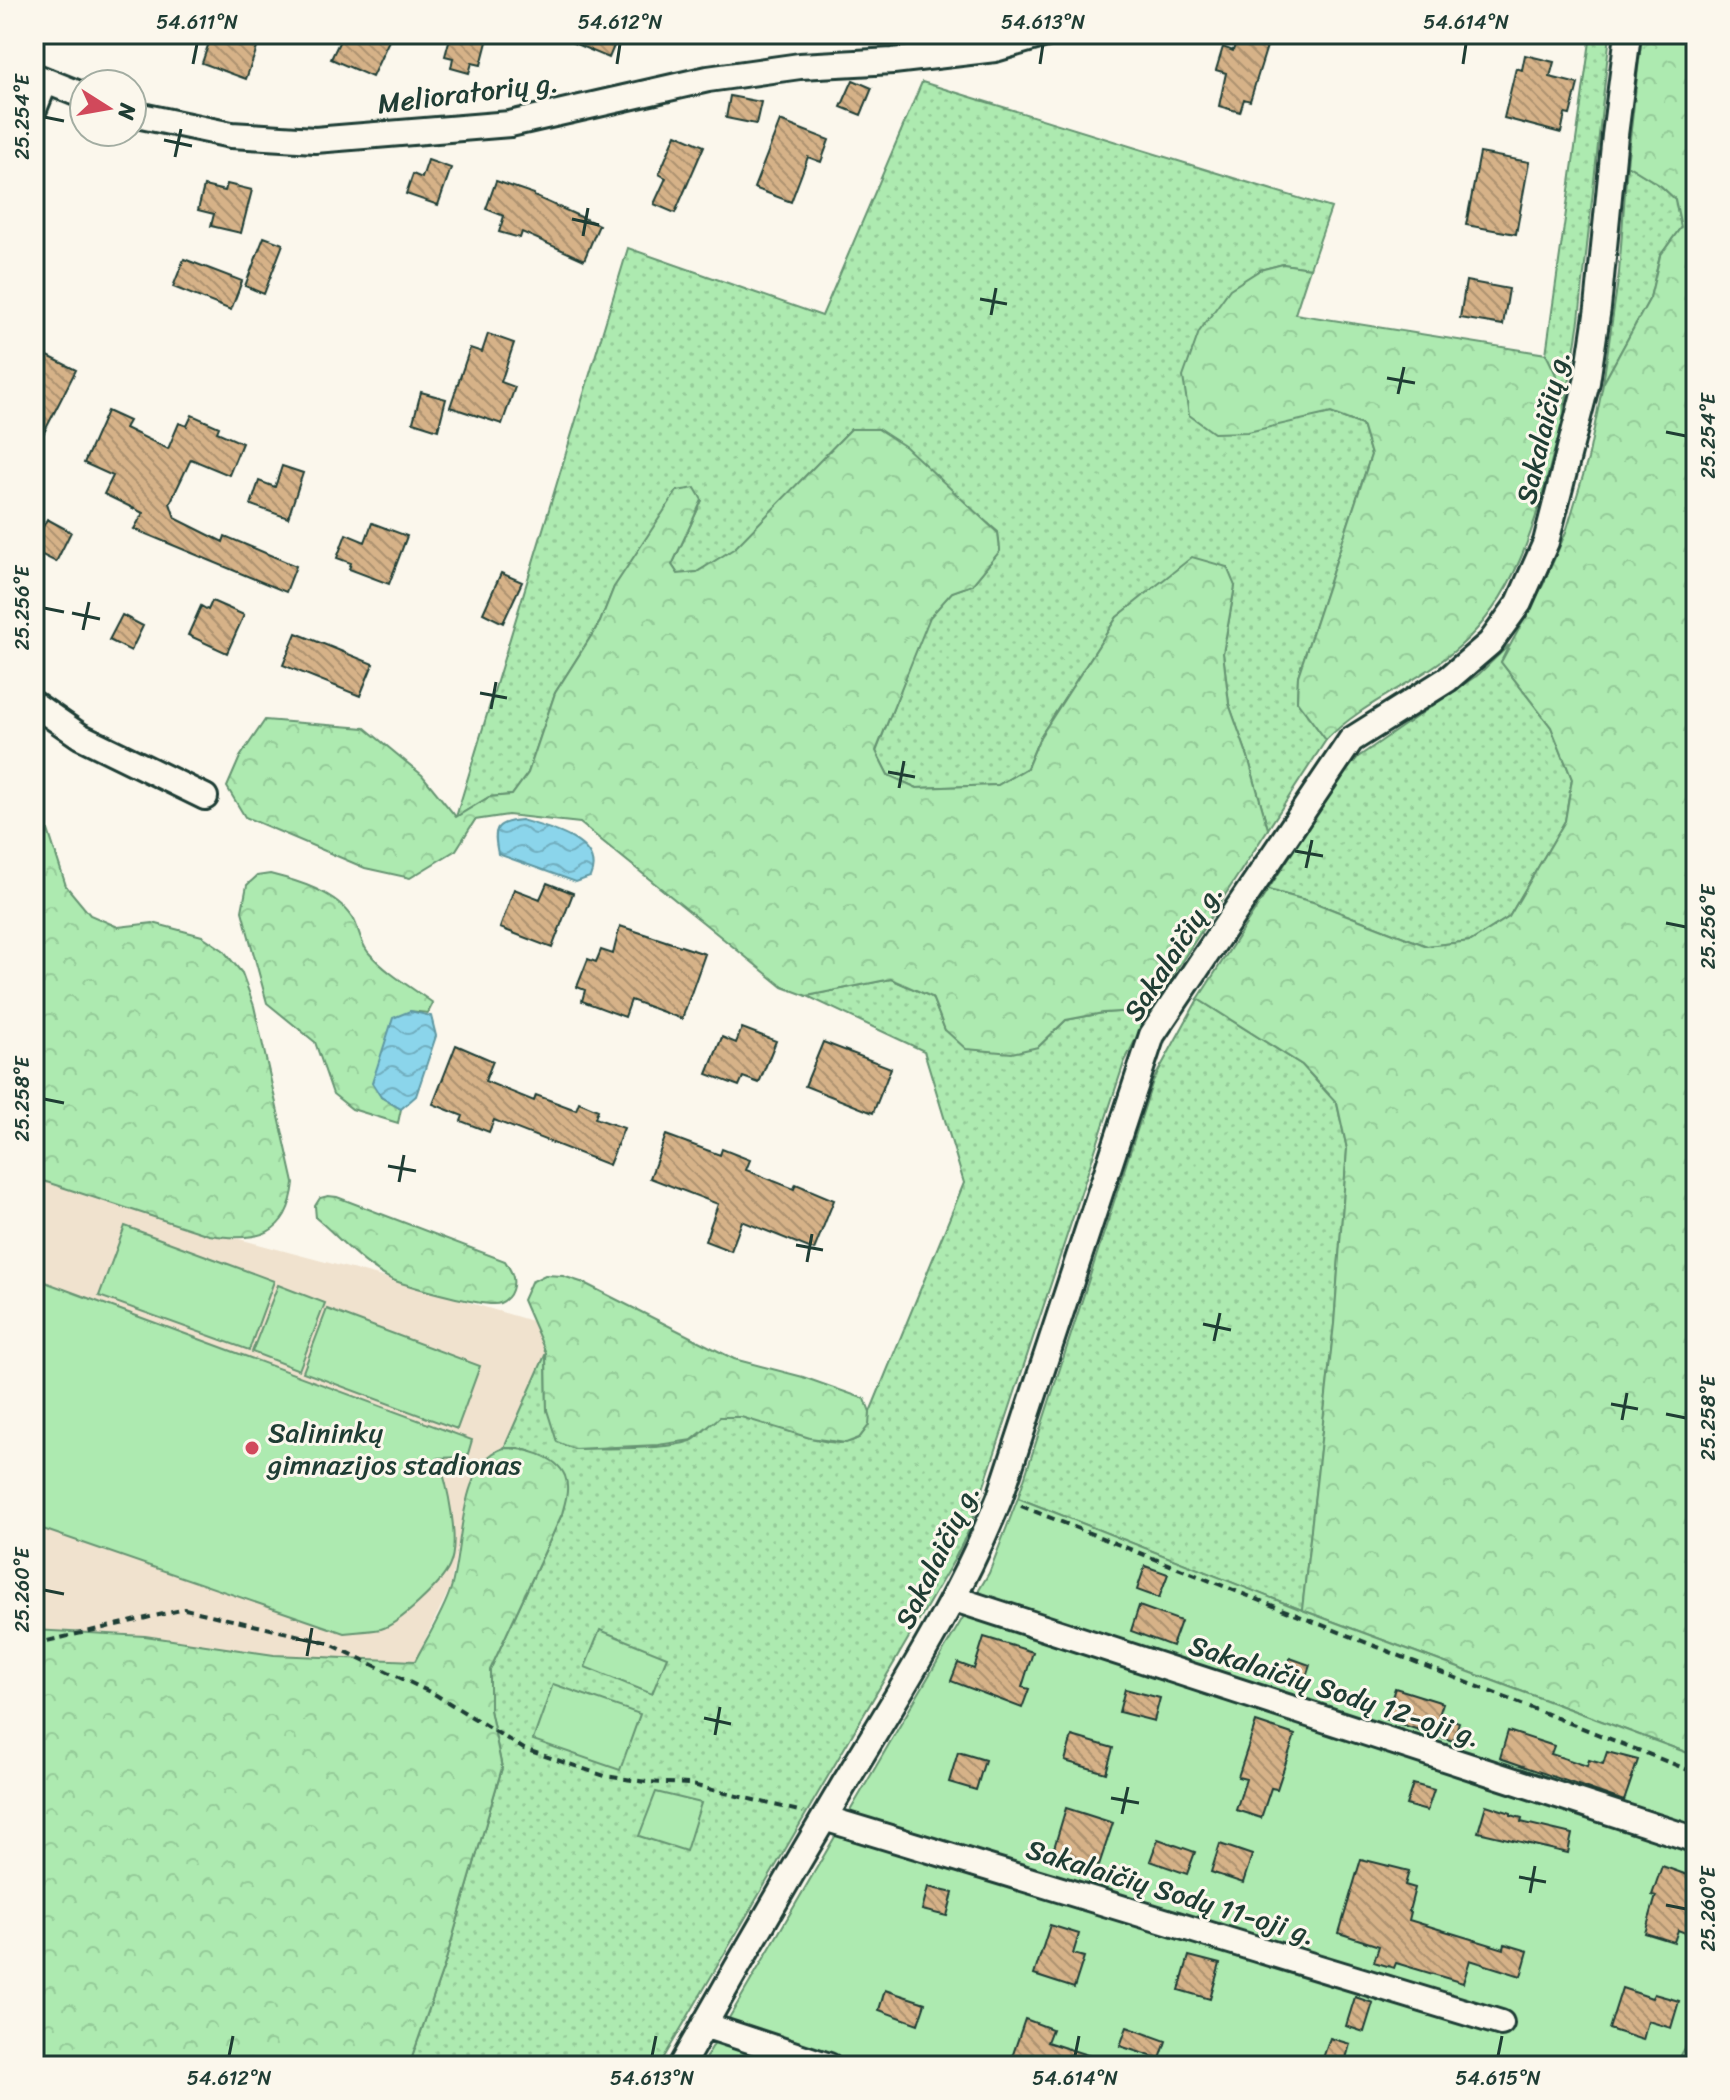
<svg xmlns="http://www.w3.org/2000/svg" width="1730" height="2100" font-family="Sriracha,sans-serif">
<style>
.built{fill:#f0e2ce}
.grass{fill:url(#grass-dots);stroke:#669472;stroke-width:2}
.forest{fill:url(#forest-crowns);stroke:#669472;stroke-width:2}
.green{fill:#adeab0;stroke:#669472;stroke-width:2}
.water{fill:url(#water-waves);stroke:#6098a2;stroke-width:2}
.building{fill:url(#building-back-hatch);stroke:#1f3d34;stroke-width:2}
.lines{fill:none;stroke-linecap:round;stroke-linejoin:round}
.minor-casing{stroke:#1f3d34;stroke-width:30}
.path{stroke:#1f3d34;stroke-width:4;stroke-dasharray:8 6;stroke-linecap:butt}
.minor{stroke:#fbf7ec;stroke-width:24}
.ticks{fill:none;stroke:#1f3d34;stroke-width:3}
.poi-dot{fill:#d1495b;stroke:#fbf7ec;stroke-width:3}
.labels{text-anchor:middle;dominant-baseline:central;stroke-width:6;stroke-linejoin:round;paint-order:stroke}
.street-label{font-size:28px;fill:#1f3d34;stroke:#fbf7ec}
.poi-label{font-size:28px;fill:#1f3d34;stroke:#fbf7ec;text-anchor:start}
.neatline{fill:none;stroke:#1f3d34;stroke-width:3}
.ticks-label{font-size:20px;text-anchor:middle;fill:#1f3d34}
</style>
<defs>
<pattern id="grass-dots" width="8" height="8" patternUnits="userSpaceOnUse" patternTransform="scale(2)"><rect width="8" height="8" fill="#adeab0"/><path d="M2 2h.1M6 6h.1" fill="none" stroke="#94ca98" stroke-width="1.8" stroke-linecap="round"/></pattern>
<pattern id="forest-crowns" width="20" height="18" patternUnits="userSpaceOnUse" patternTransform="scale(2)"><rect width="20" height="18" fill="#adeab0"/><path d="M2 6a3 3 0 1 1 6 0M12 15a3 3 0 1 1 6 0" fill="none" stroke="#94ca98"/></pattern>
<pattern id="water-waves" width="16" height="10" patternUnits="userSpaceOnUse" patternTransform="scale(2)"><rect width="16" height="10" fill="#8bd5eb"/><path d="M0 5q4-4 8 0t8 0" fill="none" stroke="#71aebf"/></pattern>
<pattern id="building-back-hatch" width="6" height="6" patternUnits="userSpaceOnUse" patternTransform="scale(2)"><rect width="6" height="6" fill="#d6b288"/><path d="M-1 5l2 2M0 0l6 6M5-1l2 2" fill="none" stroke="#ad9270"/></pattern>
</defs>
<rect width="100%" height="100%" fill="#fbf7ec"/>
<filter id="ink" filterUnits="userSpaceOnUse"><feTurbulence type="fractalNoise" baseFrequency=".0125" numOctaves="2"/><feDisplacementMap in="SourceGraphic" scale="16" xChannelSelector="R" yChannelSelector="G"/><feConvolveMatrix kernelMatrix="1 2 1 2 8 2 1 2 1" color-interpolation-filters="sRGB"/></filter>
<g filter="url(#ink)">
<path class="built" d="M 34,1178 L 209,1235 L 239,1239 L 393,1280 L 532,1321 L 542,1338 L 546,1353 L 504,1448 L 494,1451 L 466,1500 L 450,1588 L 415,1661 L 274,1655 L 145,1636 L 34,1630 Z"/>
<path class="grass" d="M 1591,34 L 1610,34 L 1579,320 L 1565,410 L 1559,383 L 1546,354 Z
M 922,82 L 1331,208 L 1310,268 L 1283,264 L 1260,270 L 1294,420 L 1331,413 L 1362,425 L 1371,455 L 1298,676 L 1297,701 L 1326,740 L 1268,829 L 1248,757 L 1229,704 L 1223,653 L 1235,586 L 1117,617 L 1040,737 L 1027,768 L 998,785 L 917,788 L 888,775 L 876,752 L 929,617 L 952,592 L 972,585 L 1000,550 L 998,532 L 878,429 L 851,429 L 735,549 L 697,572 L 678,574 L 672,565 L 702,500 L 614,587 L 600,622 L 555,693 L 528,773 L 512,795 L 489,797 L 456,817 L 628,248 L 822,316 Z
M 1627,165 L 1661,186 L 1675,199 L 1681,227 L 1660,256 L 1650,298 L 1603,384 L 1619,273 Z
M 1509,645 L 1501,662 L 1551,727 L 1572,779 L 1565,821 L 1509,917 L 1471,941 L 1427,946 L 1313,902 L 1268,890 L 1342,776 L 1358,757 L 1479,674 Z
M 891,979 L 932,997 L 945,1030 L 1039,1046 L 1066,1020 L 1103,1013 L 1150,1010 L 1124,1063 L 970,1528 L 954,1560 L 659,2066 L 409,2066 L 445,1963 L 502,1768 L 490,1710 L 490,1670 L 562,1514 L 532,1452 L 519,1448 L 504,1448 L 546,1353 L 547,1410 L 574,1449 C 604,1448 665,1450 691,1441 C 703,1436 709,1421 720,1417 C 755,1402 865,1486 870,1412 L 964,1183 L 924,1051 L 807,996 Z
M 1198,999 L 1302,1065 L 1337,1104 L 1347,1149 L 1334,1324 L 1302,1610 L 1018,1498 L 1153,1081 Z"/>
<path class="forest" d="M 1642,34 L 1696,34 L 1696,1756 L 1302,1610 L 1334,1324 L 1347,1149 L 1337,1103 L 1302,1065 L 1198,999 L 1268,890 L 1313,902 L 1427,946 L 1471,941 L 1509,917 L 1565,821 L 1572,779 L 1551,727 L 1501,662 L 1543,585 L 1566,532 L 1588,459 L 1603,384 L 1650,298 L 1660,256 L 1681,227 L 1675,199 L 1661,186 L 1627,165 Z
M 1283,264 L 1310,268 L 1295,314 L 1546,354 C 1554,371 1566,392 1564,412 C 1563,427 1556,444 1552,459 C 1535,527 1514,598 1460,646 C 1419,683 1365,700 1326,740 L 1297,701 L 1298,676 L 1371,455 L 1362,425 L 1331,413 L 1248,432 L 1214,433 L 1189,415 L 1183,377 L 1199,332 L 1230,289 L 1260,270 Z
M 851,429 L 878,429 L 906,447 L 998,533 L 1000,551 L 972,585 L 952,592 L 930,617 L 876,751 L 888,775 L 917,788 L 998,785 L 1027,768 L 1040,737 L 1117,617 L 1192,557 L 1227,567 L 1235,586 L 1223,653 L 1229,704 L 1248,757 L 1268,829 L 1150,1010 L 1103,1013 L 1066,1020 L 1038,1047 L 1012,1053 L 966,1049 L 945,1030 L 932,997 L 891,979 L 807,996 L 783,987 L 580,823 L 508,815 L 475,820 L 456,850 L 410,878 L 365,868 L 245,817 L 227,787 L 240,757 L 265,720 L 365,728 L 422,775 L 456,817 L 489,797 L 512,795 L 528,773 L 555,693 L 600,622 L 614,587 L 677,491 L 695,488 L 702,500 L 672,565 L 678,574 L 697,572 L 735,548 Z
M 34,805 L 48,830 L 66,886 L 90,915 L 118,927 L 153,923 L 202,936 L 223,950 L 242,973 L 254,1006 L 294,1183 C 288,1237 257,1242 209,1235 L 34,1178 Z
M 270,874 C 298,881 336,892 353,918 C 359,928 360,942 368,952 C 386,973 411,987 433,1003 L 428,1013 L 410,1011 L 381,1097 L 401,1109 L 398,1123 L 352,1109 L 333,1094 L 315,1042 L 267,1003 L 242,911 L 247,885 L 257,876 Z
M 328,1196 L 337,1197 L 505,1261 C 511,1271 516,1278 512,1290 C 510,1296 507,1300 500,1303 C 489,1309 408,1286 393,1280 C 364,1267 340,1238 316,1218 L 315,1206 L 320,1198 Z
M 545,1275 L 563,1276 L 584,1283 L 734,1359 L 803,1377 L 865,1399 L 870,1412 L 869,1425 L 859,1438 L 846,1443 L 810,1438 L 741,1417 L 720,1417 L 692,1440 L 658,1445 L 574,1449 L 557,1442 L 547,1410 L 546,1353 L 523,1300 L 531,1282 Z
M 504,1448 C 524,1448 556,1455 565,1476 C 570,1489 565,1502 562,1514 L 490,1670 L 490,1710 L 502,1768 L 445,1963 L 409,2066 L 34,2066 L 34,1630 L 145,1636 L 274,1655 L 415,1661 C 427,1638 443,1613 451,1588 C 463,1550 458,1462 504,1448 Z
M 1696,2028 L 1696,2066 L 1675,2066 Z"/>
<path class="green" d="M 125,1226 L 274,1281 L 249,1350 L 99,1296 Z
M 34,1278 L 472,1440 L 467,1457 L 438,1458 C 447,1482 461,1543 449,1567 C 441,1584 399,1624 381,1629 C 369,1631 356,1632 344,1633 L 34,1526 Z
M 278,1285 L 325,1303 L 299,1370 L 252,1352 Z
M 327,1309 L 480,1366 L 457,1429 L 303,1372 Z
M 1018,1498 L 1302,1610 L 1696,1756 L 1696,2028 L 1675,2066 L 701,2066 L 989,1573 Z
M 600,1630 L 667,1657 L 652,1694 L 585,1667 Z
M 553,1684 L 640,1714 L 620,1770 L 533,1740 Z
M 656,1792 L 701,1803 L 686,1851 L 639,1836 Z"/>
<path class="water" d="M 521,820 C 545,827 606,841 590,877 L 576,882 L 498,854 C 493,829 494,822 521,820 Z
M 410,1011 L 431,1016 L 436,1036 L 416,1096 L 401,1109 L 381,1097 L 372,1083 L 393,1018 Z"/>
<path class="building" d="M 212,34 L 262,34 L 246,79 L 202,63 Z
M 343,34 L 392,34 L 372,77 L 331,59 Z
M 451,34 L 489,34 L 481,65 L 472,63 L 469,73 L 451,68 L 453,58 L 445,56 Z
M 552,34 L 619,34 L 609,58 Z
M 1238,34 L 1268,43 L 1250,101 L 1244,99 L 1240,112 L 1219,106 L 1226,73 L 1216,70 L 1223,47 L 1233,51 Z
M 1525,55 L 1554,62 L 1550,77 L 1578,84 L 1570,115 L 1565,114 L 1561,133 L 1504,118 L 1516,68 L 1522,70 Z
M 853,80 L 872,88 L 861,115 L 841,107 Z
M 730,96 L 761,102 L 756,124 L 726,118 Z
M 780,121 L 829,140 L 821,162 L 808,157 L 791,202 L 754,188 Z
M 676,134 L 704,146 L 675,213 L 654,204 L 666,178 L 659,174 Z
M 1480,153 L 1529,162 L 1516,234 L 1466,225 Z
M 428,160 L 451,168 L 438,205 L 406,194 L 413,174 L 422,178 Z
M 496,181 L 534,194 L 534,196 L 599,225 L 584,260 L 522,232 L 520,238 L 499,232 L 504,216 L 486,209 Z
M 227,184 L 252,190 L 241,233 L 211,226 L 214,214 L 198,210 L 204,186 L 225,191 Z
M 264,237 L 283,244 L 264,294 L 245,286 Z
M 184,259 L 242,281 L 231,310 L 173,287 Z
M 1466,281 L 1509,289 L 1503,325 L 1460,318 Z
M 488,334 L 514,343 L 501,382 L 515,387 L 502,424 L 450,407 L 470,348 L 482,352 Z
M 42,353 L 76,370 L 34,452 L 34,367 Z
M 421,392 L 446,399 L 438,430 L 413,422 Z
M 107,411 L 129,421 L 125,428 L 168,449 L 179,423 L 187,426 L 192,415 L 219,427 L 217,432 L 242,443 L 229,475 L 191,459 L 170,503 L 175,518 L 223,542 L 225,536 L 296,566 L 286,592 L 134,529 L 143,513 L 104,494 L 113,476 L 84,463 Z
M 282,466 L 303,473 L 288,518 L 251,505 L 259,481 L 275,487 Z
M 47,519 L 71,532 L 56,562 L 34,551 L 34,544 Z
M 372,523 L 407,536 L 389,584 L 349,569 L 351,563 L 337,558 L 346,534 L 365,542 Z
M 501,573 L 522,582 L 503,623 L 483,613 Z
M 212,601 L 244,615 L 227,653 L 188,635 L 201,606 L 208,610 Z
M 122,615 L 143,626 L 131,651 L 109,640 Z
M 296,633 L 373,664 L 360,696 L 283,665 Z
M 547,883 L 573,893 L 552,948 L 500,928 L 514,889 L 540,899 Z
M 620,926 L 705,954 L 682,1019 L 631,1000 L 625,1017 L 582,1001 L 585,990 L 577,987 L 588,959 L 596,962 L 601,950 L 613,954 Z
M 742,1028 L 776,1041 L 759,1083 L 743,1077 L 739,1086 L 707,1074 L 722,1037 L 736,1043 Z
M 823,1042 L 891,1068 L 873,1113 L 805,1086 Z
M 456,1045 L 493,1061 L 485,1081 L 534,1101 L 536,1095 L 576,1110 L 579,1102 L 598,1110 L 595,1118 L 624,1128 L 609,1165 L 494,1120 L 489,1132 L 461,1121 L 463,1116 L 433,1104 Z
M 666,1135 L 720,1155 L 722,1149 L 750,1160 L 746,1170 L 794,1189 L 796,1184 L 834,1200 L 814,1250 L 742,1221 L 731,1251 L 705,1241 L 718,1204 L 650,1178 Z
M 1145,1566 L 1168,1574 L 1159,1598 L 1137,1590 Z
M 1139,1606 L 1181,1621 L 1172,1646 L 1131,1631 Z
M 984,1637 L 1033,1652 L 1022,1687 L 1029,1689 L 1022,1708 L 951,1681 L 958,1663 L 974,1669 Z
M 1290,1658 L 1310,1665 L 1303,1686 L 1282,1679 Z
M 1395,1688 L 1443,1703 L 1439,1715 L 1459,1722 L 1453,1741 L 1385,1719 Z
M 1125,1689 L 1160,1698 L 1154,1721 L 1119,1712 Z
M 1256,1722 L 1295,1735 L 1277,1789 L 1271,1788 L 1261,1818 L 1236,1810 L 1246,1779 L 1238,1777 Z
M 1508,1731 L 1554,1746 L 1551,1754 L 1587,1766 L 1589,1760 L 1603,1764 L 1607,1752 L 1638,1760 L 1624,1801 L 1500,1758 Z
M 1072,1736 L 1113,1748 L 1106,1773 L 1065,1761 Z
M 958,1752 L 985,1760 L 976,1790 L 949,1782 Z
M 1413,1784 L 1434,1790 L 1427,1811 L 1406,1805 Z
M 1486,1805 L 1511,1813 L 1511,1815 L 1522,1818 L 1521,1822 L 1572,1834 L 1568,1853 L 1478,1832 Z
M 1066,1808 L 1113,1823 L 1099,1865 L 1087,1862 L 1085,1869 L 1051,1858 Z
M 1158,1839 L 1195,1852 L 1187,1874 L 1150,1861 Z
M 1220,1844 L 1252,1855 L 1243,1883 L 1211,1872 Z
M 1361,1859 L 1409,1871 L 1405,1885 L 1415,1888 L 1409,1911 L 1411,1912 L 1409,1920 L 1504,1949 L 1505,1944 L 1528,1951 L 1521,1976 L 1470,1960 L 1463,1983 L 1396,1963 L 1394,1968 L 1374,1962 L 1379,1946 L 1339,1933 Z
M 1662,1866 L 1696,1878 L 1696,1937 L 1678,1930 L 1674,1942 L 1645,1933 L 1656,1896 L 1652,1895 Z
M 928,1887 L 953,1893 L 947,1916 L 922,1910 Z
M 1050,1925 L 1079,1934 L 1073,1954 L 1084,1957 L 1074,1988 L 1034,1975 Z
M 1189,1956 L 1220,1964 L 1210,1999 L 1179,1990 Z
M 1622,1988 L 1652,1998 L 1654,1994 L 1679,2001 L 1671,2028 L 1648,2021 L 1643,2040 L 1609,2029 Z
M 885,1990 L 925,2003 L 918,2024 L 879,2010 Z
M 1355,1997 L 1373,2003 L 1364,2032 L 1346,2026 Z
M 1025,2019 L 1052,2029 L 1047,2042 L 1109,2062 L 1108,2066 L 1009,2066 Z
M 1127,2027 L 1166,2041 L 1160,2059 L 1120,2046 Z
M 1330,2038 L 1350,2044 L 1344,2066 L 1322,2061 Z"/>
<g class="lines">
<g class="minor-casing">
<path id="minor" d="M 34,76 L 84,96
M 34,109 L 45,82
M 132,114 L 231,135 L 315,140 L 510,124 L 708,79 L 800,66 L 893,61 L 995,49 L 1046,34
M 34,704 L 80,736 L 205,797
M 955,1599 L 1696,1840
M 824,1818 L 1501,2023
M 704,2025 L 829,2066
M 681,2066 C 735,1970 790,1875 846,1781 C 902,1688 960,1598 1000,1497 L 1152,1035 L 1351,740 L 1448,679 L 1490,643 L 1519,603 L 1546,542 L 1587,382 L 1598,308 L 1615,135 L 1628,34"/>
</g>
<path class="path" d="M 1021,1506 L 1696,1773
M 34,1644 L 185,1609 L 326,1642 L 436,1695 L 524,1749 L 605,1776 L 646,1782 L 688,1784 L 803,1812"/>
<use href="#minor" class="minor"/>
</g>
</g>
<path class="ticks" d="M 193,64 L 197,44M 617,64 L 620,44M 1040,64 L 1043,44M 1463,64 L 1466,44M 44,117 L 64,121M 164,140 L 192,146M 175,157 L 181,129M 572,219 L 599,225M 583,236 L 588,208M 980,299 L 1007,304M 991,315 L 996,288M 1387,378 L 1415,383M 1398,394 L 1404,367M 1666,432 L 1686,436M 44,608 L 64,612M 72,613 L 100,619M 83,630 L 89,602M 480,693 L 507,698M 491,709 L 496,682M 888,772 L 915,777M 899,788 L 904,761M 1295,851 L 1323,856M 1306,868 L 1312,840M 1666,923 L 1686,927M 44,1099 L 64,1103M 388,1166 L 416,1171M 399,1182 L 404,1155M 796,1245 L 823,1250M 807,1262 L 812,1234M 1203,1324 L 1231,1330M 1214,1341 L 1220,1313M 1611,1404 L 1638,1409M 1666,1414 L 1686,1418M 1622,1420 L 1627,1393M 44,1590 L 64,1594M 296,1639 L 324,1644M 307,1656 L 312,1628M 704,1718 L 731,1724M 715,1735 L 720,1707M 1111,1798 L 1139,1803M 1122,1814 L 1128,1787M 1519,1877 L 1546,1882M 1530,1893 L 1535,1866M 1666,1905 L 1686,1909M 229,2056 L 233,2036M 652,2056 L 656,2036M 1075,2056 L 1079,2036M 1498,2056 L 1502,2036"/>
<circle class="poi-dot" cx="252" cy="1448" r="8"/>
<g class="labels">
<g class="street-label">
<text transform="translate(468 93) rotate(-7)">Melioratorių g.</text>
<text transform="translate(1543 427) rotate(-77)">Sakalaičių g.</text>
<text transform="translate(1173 952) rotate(-57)">Sakalaičių g.</text>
<text transform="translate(937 1556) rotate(-64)">Sakalaičių g.</text>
<text transform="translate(1335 1691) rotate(18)">Sakalaičių Sodų 12-oji g.</text>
<text transform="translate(1171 1892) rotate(17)">Sakalaičių Sodų 11-oji g.</text>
</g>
<g class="poi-label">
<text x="268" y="1432">Salininkų<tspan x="268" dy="32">gimnazijos stadionas</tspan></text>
</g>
</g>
<rect width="1730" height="2100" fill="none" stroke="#fbf7ec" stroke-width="88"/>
<g transform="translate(108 108) rotate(101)"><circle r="38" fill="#fbf7ec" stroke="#a3ada2" stroke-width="2"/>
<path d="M0-6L14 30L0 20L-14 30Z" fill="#d1495b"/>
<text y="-12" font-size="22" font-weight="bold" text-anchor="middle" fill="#1f3d34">N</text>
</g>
<rect x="44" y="44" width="1642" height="2012" class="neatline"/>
<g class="ticks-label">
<text x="197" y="29">54.611°N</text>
<text x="620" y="29">54.612°N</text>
<text x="1043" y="29">54.613°N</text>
<text x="1466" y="29">54.614°N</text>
<text transform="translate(22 117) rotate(-90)" y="7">25.254°E</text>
<text transform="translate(1708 436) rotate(-90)" y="7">25.254°E</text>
<text transform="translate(22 608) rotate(-90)" y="7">25.256°E</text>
<text transform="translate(1708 927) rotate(-90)" y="7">25.256°E</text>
<text transform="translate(22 1099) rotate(-90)" y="7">25.258°E</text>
<text transform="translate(1708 1418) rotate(-90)" y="7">25.258°E</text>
<text transform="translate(22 1590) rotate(-90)" y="7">25.260°E</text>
<text transform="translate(1708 1909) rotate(-90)" y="7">25.260°E</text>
<text x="229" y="2085">54.612°N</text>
<text x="652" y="2085">54.613°N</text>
<text x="1075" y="2085">54.614°N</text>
<text x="1498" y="2085">54.615°N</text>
</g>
</svg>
